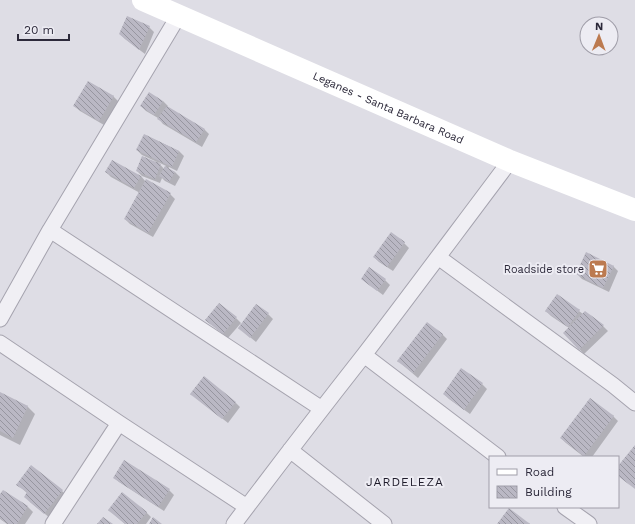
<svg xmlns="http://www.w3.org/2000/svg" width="635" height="524" font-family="'Work Sans',sans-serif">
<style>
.shadow{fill:#0003;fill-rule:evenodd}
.building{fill:url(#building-back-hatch)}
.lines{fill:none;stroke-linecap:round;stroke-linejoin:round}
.minor-casing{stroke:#a5a3ae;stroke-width:17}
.minor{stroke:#f0eff4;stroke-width:15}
.secondary{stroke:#fff;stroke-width:22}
.labels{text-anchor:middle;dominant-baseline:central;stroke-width:4;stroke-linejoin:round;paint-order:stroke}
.street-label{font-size:11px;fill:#2c293a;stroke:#edecf3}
.poi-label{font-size:11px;fill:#2c293a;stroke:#edecf3;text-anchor:end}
.neighbourhood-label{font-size:12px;letter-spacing:1px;fill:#1e1b2a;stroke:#edecf3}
</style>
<defs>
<pattern id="building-back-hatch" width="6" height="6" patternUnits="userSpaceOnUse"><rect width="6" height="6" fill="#bab8c4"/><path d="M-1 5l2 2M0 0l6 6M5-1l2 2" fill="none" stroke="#9796a0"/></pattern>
</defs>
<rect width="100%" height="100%" fill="#dedde5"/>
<path class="shadow" d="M 149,27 L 154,32 L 145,54 L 125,39 L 120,34 Z
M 113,96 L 118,101 L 104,125 L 80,111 L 74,106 Z
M 163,101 L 168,106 L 167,107 L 204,129 L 209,134 L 202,147 L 163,124 L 158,118 L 146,111 L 141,106 Z
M 145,135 L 179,151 L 184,156 L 177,171 L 169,167 L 168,169 L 175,172 L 180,177 L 175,186 L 165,181 L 162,178 L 160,183 L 142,176 L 137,171 L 156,163 L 157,162 L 142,155 L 137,150 ZM 158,162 L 166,166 L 164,169 Z
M 106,172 L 141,176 L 146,182 L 170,194 L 175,199 L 153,237 L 130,224 L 125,219 L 140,193 L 111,177 Z
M 404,243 L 409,248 L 393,271 L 379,262 L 374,257 Z
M 613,266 L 618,271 L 609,292 L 582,279 L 577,274 Z
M 362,278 L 385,280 L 390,285 L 383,295 L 367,283 Z
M 546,311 L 579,311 L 583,314 L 585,313 L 603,326 L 608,331 L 584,354 L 564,333 L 569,328 L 551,316 Z
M 268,314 L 273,319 L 256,342 L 239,328 Z
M 236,318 L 241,323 L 228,338 L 212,325 Z
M 442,334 L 447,339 L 418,378 L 404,366 L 399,361 Z
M 462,369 L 482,384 L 487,389 L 470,414 L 449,399 L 444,394 Z
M 0,393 L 28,407 L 35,414 L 20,445 L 0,435 Z
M 196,398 L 235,402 L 240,407 L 228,423 Z
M 613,416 L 618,421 L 592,457 L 584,457 L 566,443 L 561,438 Z
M 31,467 L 62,491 L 67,496 L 50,518 L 30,502 L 27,493 L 18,485 Z
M 114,477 L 169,490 L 174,495 L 164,511 L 119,482 Z
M 3,491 L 28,507 L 33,512 L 25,524 L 7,524 L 0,519 L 0,496 Z
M 109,510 L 146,512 L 151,517 L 146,524 L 125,524 Z"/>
<path class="building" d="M 127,16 L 150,26 L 139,50 L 119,34 Z
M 88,81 L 114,96 L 99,121 L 73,106 Z
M 149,92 L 163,101 L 154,115 L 140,106 Z
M 167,106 L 205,129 L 196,142 L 157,119 Z
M 144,134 L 179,151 L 172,167 L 136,150 Z
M 142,156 L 161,164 L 155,179 L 136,171 Z
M 112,160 L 141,176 L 134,188 L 105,172 Z
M 165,166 L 175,172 L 169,182 L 159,176 Z
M 146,179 L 171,193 L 148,233 L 124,219 Z
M 391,232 L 405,242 L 387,267 L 373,257 Z
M 586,252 L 614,266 L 603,288 L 576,274 Z
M 369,267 L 386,279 L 377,291 L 361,279 Z
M 557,294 L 580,310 L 568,327 L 545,311 Z
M 219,303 L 237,317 L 223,334 L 205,320 Z
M 256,304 L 269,313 L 250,338 L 238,328 Z
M 585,311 L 604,325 L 579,350 L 563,333 Z
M 427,322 L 443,334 L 413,373 L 397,361 Z
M 461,368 L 483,383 L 464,410 L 443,394 Z
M 204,376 L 236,402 L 222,419 L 190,394 Z
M 0,392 L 28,406 L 13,438 L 0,431 Z
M 590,398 L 614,416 L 584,456 L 560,438 Z
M 635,445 L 635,489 L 618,476 L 618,466 Z
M 124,460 L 170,489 L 158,507 L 113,478 Z
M 31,465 L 63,490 L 44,514 L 24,497 L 27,492 L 16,485 Z
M 3,490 L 28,506 L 17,524 L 8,524 L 0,518 L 0,494 Z
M 122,492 L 147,512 L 137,524 L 125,524 L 108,510 Z
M 509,508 L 530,524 L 497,524 Z
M 103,517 L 113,524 L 97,524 Z
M 153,517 L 162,524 L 149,524 Z"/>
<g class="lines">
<g class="minor-casing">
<path id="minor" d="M 50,230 L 322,409
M 438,257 L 613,385 L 635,403
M 0,319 L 50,230 L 179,15
M 0,343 L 119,423 L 247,507
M 364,355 L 498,457
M 290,450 L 384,524
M 565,507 L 589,524
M 53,524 L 119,423
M 234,524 C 277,467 320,411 364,355 C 413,291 461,226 510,161"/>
</g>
<use href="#minor" class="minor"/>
<path class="secondary" id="s1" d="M 143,0 L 510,161 L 635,210"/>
</g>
<defs>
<g id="supermarket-square" transform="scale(1)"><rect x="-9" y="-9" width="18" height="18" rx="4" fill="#bc7a50" stroke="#edecf3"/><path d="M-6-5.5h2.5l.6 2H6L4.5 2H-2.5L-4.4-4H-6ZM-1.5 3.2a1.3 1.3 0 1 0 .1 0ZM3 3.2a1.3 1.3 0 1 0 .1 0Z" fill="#fff"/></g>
</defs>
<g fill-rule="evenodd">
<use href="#supermarket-square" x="598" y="269"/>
</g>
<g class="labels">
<g class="street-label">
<text stroke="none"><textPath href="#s1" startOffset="268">Leganes - Santa Barbara Road</textPath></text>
</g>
<g class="poi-label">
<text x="584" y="269">Roadside store</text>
</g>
<g class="neighbourhood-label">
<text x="405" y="482">JARDELEZA</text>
</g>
</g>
<rect x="489" y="456" width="130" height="52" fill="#edecf3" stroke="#a09ea9"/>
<rect x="497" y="469" width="20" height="6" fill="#ffffff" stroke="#a09ea9"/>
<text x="525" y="476" font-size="12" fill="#2c293a">Road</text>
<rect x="497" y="486" width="20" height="12" fill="url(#building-back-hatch)" stroke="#a09ea9"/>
<text x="525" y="496" font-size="12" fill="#2c293a">Building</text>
<g transform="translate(599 36) rotate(1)"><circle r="19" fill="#edecf3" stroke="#a09ea9"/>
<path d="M0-3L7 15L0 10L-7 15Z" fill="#bc7a50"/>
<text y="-6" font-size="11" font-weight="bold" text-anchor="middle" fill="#2c293a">N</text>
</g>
<path d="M18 34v6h51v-6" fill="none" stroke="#2c293a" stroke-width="2"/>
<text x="24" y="34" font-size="12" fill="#2c293a" stroke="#edecf3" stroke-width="3" paint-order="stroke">20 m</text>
</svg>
